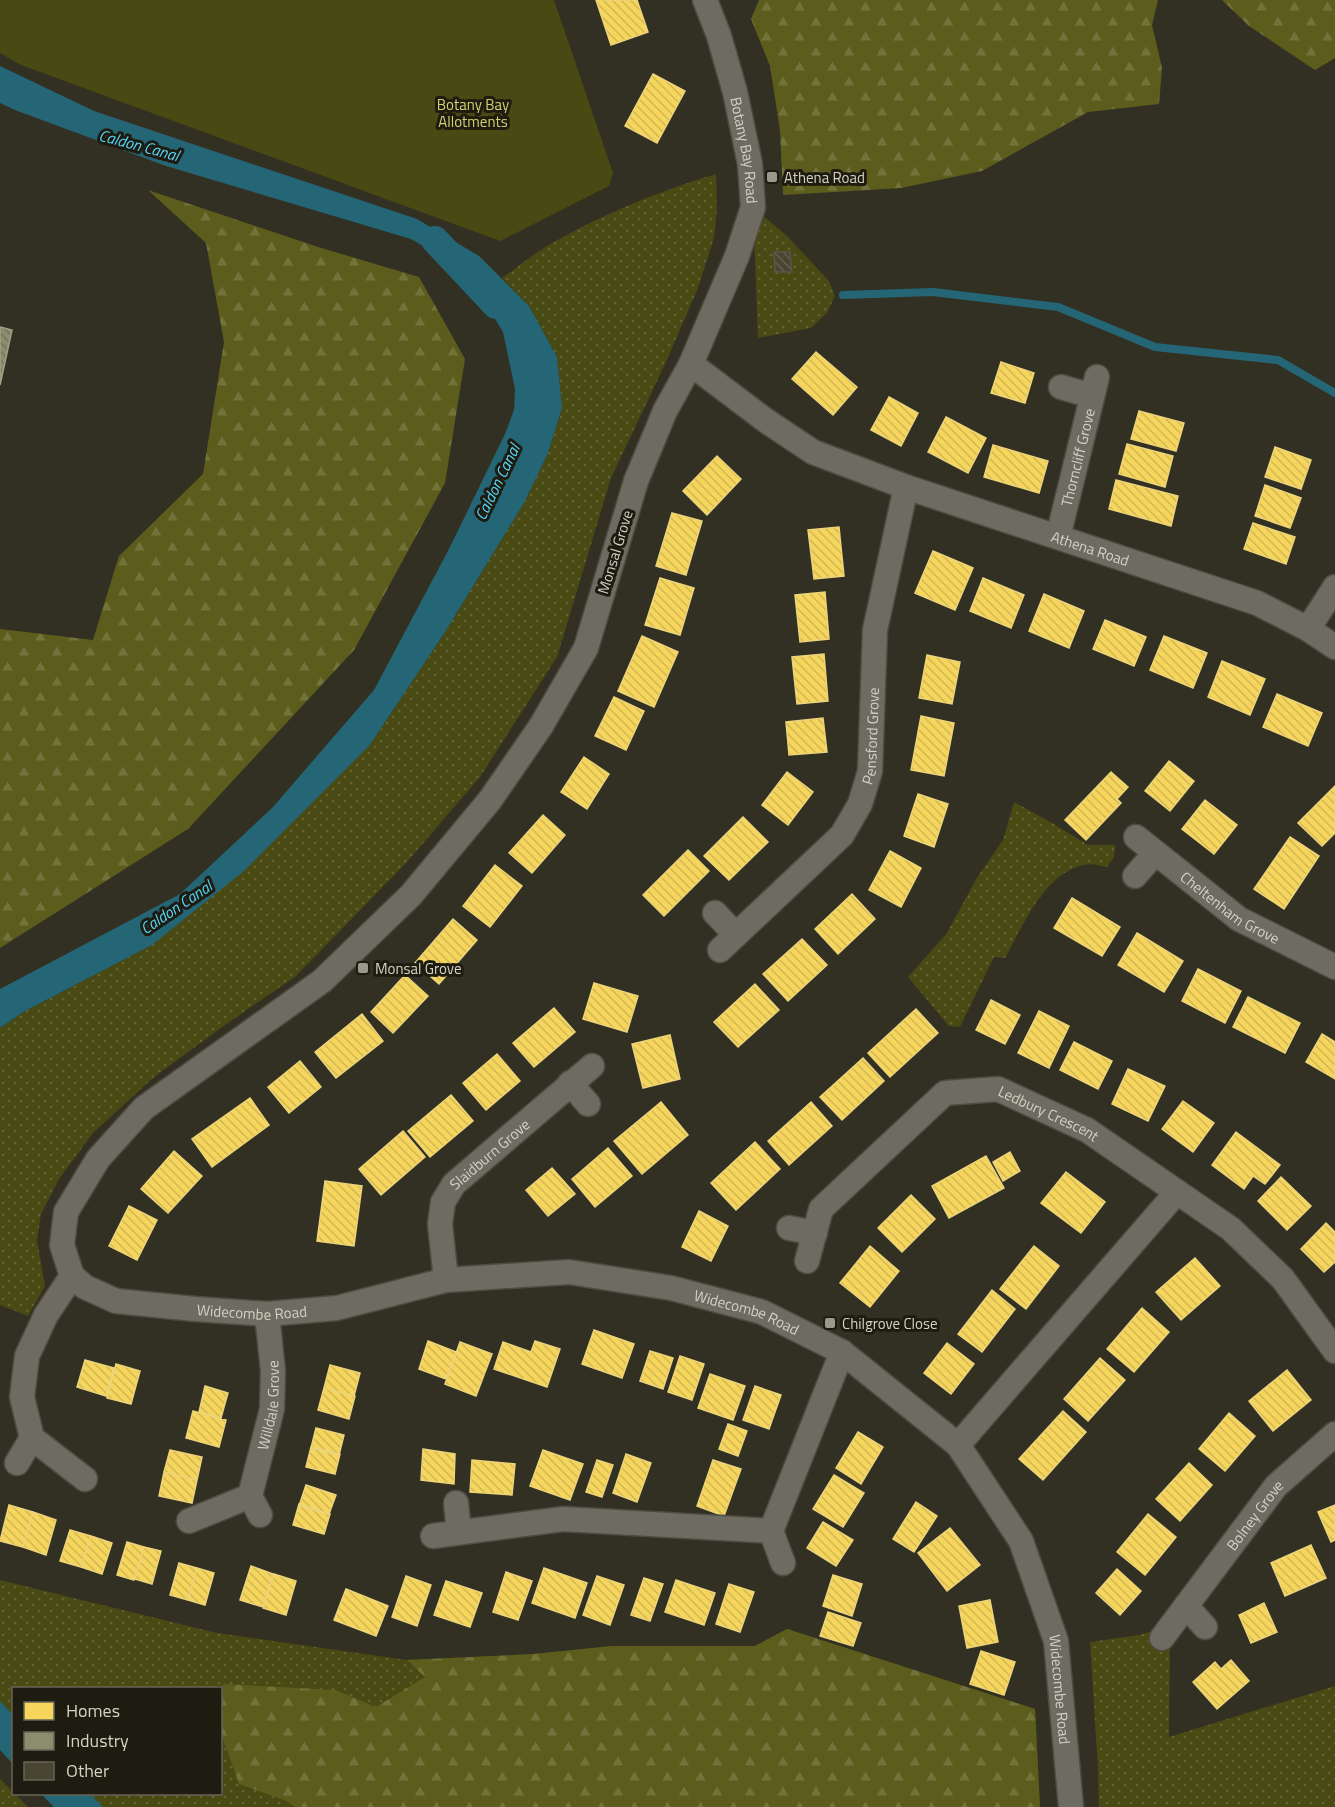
<svg xmlns="http://www.w3.org/2000/svg" width="1335" height="1807" font-family="'Titillium Web',sans-serif">
<style>
.grass{fill:url(#grass-dots)}
.forest{fill:url(#forest-firs)}
.garden{fill:#484913}
.water{fill:#256676}
.homes{fill:url(#homes-back-hatch);stroke:#ecd47b;stroke-width:1.5}
.industry{fill:url(#industry-back-hatch);stroke:#a2a188;stroke-width:1.5}
.lines{fill:none;stroke-linecap:round;stroke-linejoin:round}
.stream{stroke:#256676;stroke-width:8}
.canal{stroke:#256676;stroke-width:28}
.building{fill:url(#building-back-hatch);stroke:#57554a;stroke-width:1.5}
.street-casing{stroke:#4e4b40;stroke-width:27}
.street{stroke:#6e6c62;stroke-width:24}
.poi-dot{fill:#9c998b;stroke:#1e1b11;stroke-width:2}
.labels{text-anchor:middle;dominant-baseline:central;stroke-width:6;stroke-linejoin:round;paint-order:stroke}
.park-label{font-size:15px;fill:#cfd36f;stroke:#1e1b11}
.street-label{font-size:15px;fill:#d5d2c3;stroke:#1e1b11}
.poi-label{font-size:15px;fill:#d5d2c3;stroke:#1e1b11;text-anchor:start}
.water-label{font-size:16px;font-style:italic;fill:#54d8fb;stroke:#1e1b11}
</style>
<defs>
<pattern id="grass-dots" width="8" height="8" patternUnits="userSpaceOnUse" patternTransform="scale(1.5)"><rect width="8" height="8" fill="#484913"/><path d="M2 2h.1M6 6h.1" fill="none" stroke="#626234" stroke-width="1.8" stroke-linecap="round"/></pattern>
<pattern id="forest-firs" width="22" height="20" patternUnits="userSpaceOnUse" patternTransform="scale(1.5)"><rect width="22" height="20" fill="#5c5d1c"/><path d="M5 1l3.5 6h-7zM16 11l3.5 6h-7z" fill="#72733b"/></pattern>
<pattern id="homes-back-hatch" width="6" height="6" patternUnits="userSpaceOnUse" patternTransform="scale(1.5)"><rect width="6" height="6" fill="#f6d55c"/><path d="M-1 5l2 2M0 0l6 6M5-1l2 2" fill="none" stroke="#d2b755"/></pattern>
<pattern id="industry-back-hatch" width="6" height="6" patternUnits="userSpaceOnUse" patternTransform="scale(1.5)"><rect width="6" height="6" fill="#8c8c6e"/><path d="M-1 5l2 2M0 0l6 6M5-1l2 2" fill="none" stroke="#75755e"/></pattern>
<pattern id="building-back-hatch" width="6" height="6" patternUnits="userSpaceOnUse" patternTransform="scale(1.5)"><rect width="6" height="6" fill="#484531"/><path d="M-1 5l2 2M0 0l6 6M5-1l2 2" fill="none" stroke="#625f4d"/></pattern>
</defs>
<rect width="100%" height="100%" fill="#323022"/>
<path class="grass" d="M 716,174 L 717,210 L 714,238 L 698,288 L 666,362 L 611,478 L 557,657 L 480,777 L 407,862 L 296,976 L 225,1025 L 154,1077 L 93,1133 L 59,1179 L 41,1214 L 37,1240 L 45,1286 L 28,1316 L 0,1305 L 0,1028 L 25,1011 L 152,945 L 369,746 L 445,632 L 524,503 L 548,453 L 562,408 L 557,357 L 529,306 L 502,278 C 519,266 536,252 554,242 C 605,213 660,191 716,174 Z
M 753,207 L 787,236 L 829,281 L 835,296 L 827,313 L 811,328 L 758,338 Z
M 1014,802 L 1052,823 L 1088,845 L 1115,845 L 1114,857 L 1107,867 C 1100,866 1090,863 1084,865 C 1044,873 1023,926 1005,958 L 994,957 L 960,1027 L 949,1026 L 908,977 L 947,933 L 976,879 L 1003,840 Z
M 0,1580 L 217,1633 L 407,1660 L 534,1654 L 612,1646 L 755,1646 L 787,1629 L 1035,1709 L 1040,1807 L 103,1807 L 90,1794 L 220,1794 L 220,1688 L 14,1688 L 13,1715 L 0,1701 Z
M 1156,1630 L 1170,1646 L 1169,1737 L 1335,1686 L 1335,1807 L 1099,1807 L 1098,1769 L 1090,1642 L 1139,1635 Z
M 0,1779 L 28,1807 L 0,1807 Z"/>
<path class="forest" d="M 759,0 L 1158,0 L 1152,25 L 1162,68 L 1159,104 L 1088,112 L 982,171 L 901,188 L 783,195 L 780,130 L 770,66 L 751,19 Z
M 1222,0 L 1335,0 L 1335,58 L 1315,70 L 1249,26 Z
M 148,190 L 318,247 L 419,277 L 465,359 L 445,483 L 354,650 L 188,829 L 0,948 L 0,629 L 93,640 L 119,556 L 203,474 L 224,342 L 206,243 Z
M 787,1629 L 1035,1709 L 1040,1807 L 295,1807 L 287,1801 L 239,1784 L 221,1733 L 223,1684 L 335,1690 L 376,1707 L 425,1677 L 407,1660 L 534,1654 L 612,1646 L 755,1646 Z"/>
<path class="garden" d="M 0,0 L 554,0 L 613,173 L 609,186 L 500,241 L 21,65 L 0,53 Z"/>
<path class="water" d="M 0,66 L 94,111 L 417,219 L 479,256 L 529,306 L 557,357 L 562,408 L 548,453 L 524,503 L 445,632 L 369,746 L 244,871 L 152,945 L 25,1011 L 0,1028 L 0,989 L 180,894 L 273,807 L 374,690 L 449,549 L 505,434 L 514,410 L 515,389 L 503,332 L 466,271 L 411,239 L 166,166 L 15,110 L 0,103 Z
M 0,1701 L 13,1715 L 13,1764 L 0,1750 Z
M 41,1794 L 90,1794 L 103,1807 L 54,1807 Z"/>
<path class="homes" d="M 596,0 L 637,0 L 648,32 L 611,45 Z
M 653,74 L 685,91 L 657,143 L 625,126 Z
M 816,352 L 857,387 L 833,415 L 792,379 Z
M 1001,362 L 1034,373 L 1025,403 L 991,393 Z
M 889,397 L 918,413 L 901,446 L 871,430 Z
M 1139,411 L 1184,423 L 1176,451 L 1131,439 Z
M 946,417 L 986,438 L 968,473 L 928,452 Z
M 1127,444 L 1173,456 L 1165,487 L 1119,474 Z
M 993,445 L 1048,461 L 1039,493 L 984,477 Z
M 1275,447 L 1311,460 L 1301,489 L 1265,477 Z
M 717,456 L 741,479 L 707,515 L 683,491 Z
M 1116,480 L 1178,496 L 1171,526 L 1109,509 Z
M 1265,485 L 1301,498 L 1290,528 L 1255,516 Z
M 672,513 L 702,521 L 686,575 L 656,566 Z
M 1253,523 L 1295,537 L 1286,564 L 1244,549 Z
M 839,527 L 844,576 L 814,579 L 808,530 Z
M 933,551 L 973,568 L 955,610 L 915,593 Z
M 660,578 L 694,588 L 680,635 L 645,625 Z
M 983,578 L 1024,595 L 1011,628 L 970,611 Z
M 825,592 L 829,639 L 800,642 L 795,595 Z
M 1044,594 L 1084,611 L 1069,648 L 1029,631 Z
M 1105,620 L 1146,637 L 1134,666 L 1093,649 Z
M 642,636 L 678,652 L 654,707 L 618,691 Z
M 1164,636 L 1207,653 L 1193,688 L 1150,670 Z
M 824,654 L 828,701 L 797,704 L 792,657 Z
M 927,655 L 960,662 L 952,704 L 919,698 Z
M 1222,661 L 1265,679 L 1250,715 L 1208,697 Z
M 1277,694 L 1322,713 L 1308,746 L 1263,727 Z
M 614,697 L 644,711 L 626,750 L 595,736 Z
M 921,716 L 954,723 L 944,776 L 911,770 Z
M 823,718 L 827,752 L 789,755 L 786,722 Z
M 584,757 L 609,774 L 587,809 L 561,792 Z
M 1169,761 L 1194,781 L 1170,811 L 1145,791 Z
M 787,772 L 813,792 L 788,825 L 762,805 Z
M 1111,772 L 1128,787 L 1117,799 L 1121,803 L 1086,840 L 1065,820 Z
M 1335,786 L 1335,833 L 1322,846 L 1298,823 Z
M 918,794 L 948,804 L 934,847 L 904,836 Z
M 1205,800 L 1237,825 L 1214,854 L 1182,829 Z
M 543,815 L 565,835 L 532,873 L 509,853 Z
M 743,817 L 768,842 L 729,880 L 704,856 Z
M 1290,837 L 1319,856 L 1284,909 L 1254,889 Z
M 688,850 L 709,871 L 664,916 L 643,895 Z
M 890,851 L 921,868 L 901,907 L 869,890 Z
M 495,865 L 522,886 L 490,927 L 463,906 Z
M 852,894 L 875,919 L 838,954 L 815,929 Z
M 1072,898 L 1120,927 L 1102,956 L 1054,928 Z
M 453,919 L 477,940 L 439,984 L 415,963 Z
M 1137,933 L 1183,961 L 1164,992 L 1118,965 Z
M 802,939 L 827,965 L 788,1001 L 763,974 Z
M 1198,969 L 1241,991 L 1225,1023 L 1182,1001 Z
M 405,975 L 428,996 L 393,1033 L 371,1012 Z
M 594,983 L 638,996 L 627,1032 L 583,1019 Z
M 755,984 L 779,1010 L 738,1047 L 714,1022 Z
M 1248,997 L 1300,1023 L 1285,1053 L 1233,1027 Z
M 991,1000 L 1020,1015 L 1005,1044 L 976,1030 Z
M 554,1008 L 575,1032 L 534,1067 L 513,1043 Z
M 916,1009 L 938,1033 L 890,1077 L 868,1053 Z
M 1039,1011 L 1069,1026 L 1049,1068 L 1018,1053 Z
M 362,1014 L 383,1041 L 336,1078 L 315,1052 Z
M 1322,1034 L 1335,1042 L 1335,1079 L 1306,1062 Z
M 670,1035 L 680,1079 L 643,1088 L 632,1044 Z
M 1074,1042 L 1112,1061 L 1098,1089 L 1060,1070 Z
M 497,1054 L 520,1081 L 486,1110 L 463,1083 Z
M 863,1058 L 884,1081 L 842,1120 L 820,1097 Z
M 300,1061 L 321,1087 L 289,1113 L 268,1087 Z
M 1128,1069 L 1165,1086 L 1148,1121 L 1112,1104 Z
M 451,1095 L 473,1121 L 430,1157 L 408,1131 Z
M 250,1098 L 269,1125 L 212,1167 L 192,1139 Z
M 1183,1101 L 1214,1123 L 1193,1152 L 1162,1129 Z
M 661,1102 L 688,1135 L 642,1174 L 614,1141 Z
M 811,1102 L 832,1126 L 789,1165 L 768,1141 Z
M 403,1131 L 425,1157 L 381,1195 L 359,1169 Z
M 1236,1132 L 1280,1165 L 1265,1184 L 1253,1176 L 1244,1189 L 1212,1165 Z
M 755,1142 L 780,1169 L 736,1210 L 711,1183 Z
M 608,1148 L 632,1176 L 595,1207 L 572,1179 Z
M 174,1151 L 202,1176 L 168,1213 L 141,1189 Z
M 1010,1152 L 1020,1171 L 1003,1181 L 993,1162 Z
M 986,1156 L 1004,1188 L 949,1218 L 932,1186 Z
M 552,1168 L 575,1194 L 548,1216 L 526,1190 Z
M 1066,1172 L 1105,1202 L 1081,1233 L 1041,1203 Z
M 1281,1177 L 1311,1206 L 1287,1230 L 1258,1201 Z
M 325,1181 L 362,1186 L 354,1246 L 317,1241 Z
M 911,1195 L 935,1219 L 902,1252 L 878,1228 Z
M 129,1206 L 157,1220 L 137,1260 L 109,1246 Z
M 699,1211 L 728,1226 L 711,1261 L 682,1247 Z
M 1326,1223 L 1335,1232 L 1335,1262 L 1324,1272 L 1301,1249 Z
M 870,1246 L 899,1271 L 870,1307 L 840,1283 Z
M 1034,1246 L 1059,1266 L 1026,1309 L 1000,1289 Z
M 1195,1258 L 1220,1286 L 1181,1320 L 1156,1292 Z
M 992,1290 L 1015,1309 L 982,1352 L 958,1334 Z
M 1142,1308 L 1169,1332 L 1134,1372 L 1107,1349 Z
M 594,1330 L 634,1344 L 622,1378 L 582,1364 Z
M 428,1341 L 456,1352 L 446,1379 L 419,1369 Z
M 535,1341 L 560,1349 L 547,1387 L 494,1369 L 503,1342 L 531,1352 Z
M 460,1342 L 492,1354 L 476,1396 L 445,1384 Z
M 947,1343 L 974,1364 L 951,1394 L 924,1373 Z
M 650,1351 L 673,1358 L 663,1389 L 640,1381 Z
M 680,1356 L 704,1364 L 692,1400 L 668,1392 Z
M 1100,1358 L 1125,1380 L 1088,1421 L 1064,1399 Z
M 85,1360 L 114,1368 L 106,1396 L 77,1387 Z
M 116,1364 L 140,1371 L 131,1404 L 107,1398 Z
M 330,1365 L 360,1373 L 354,1396 L 324,1388 Z
M 1287,1370 L 1311,1400 L 1273,1431 L 1249,1401 Z
M 710,1374 L 745,1386 L 733,1420 L 698,1408 Z
M 205,1386 L 228,1393 L 221,1418 L 199,1412 Z
M 755,1386 L 781,1395 L 769,1429 L 743,1420 Z
M 324,1388 L 355,1396 L 349,1419 L 318,1410 Z
M 193,1411 L 226,1420 L 219,1447 L 186,1438 Z
M 1063,1411 L 1086,1432 L 1043,1480 L 1019,1459 Z
M 1229,1413 L 1255,1436 L 1225,1471 L 1199,1449 Z
M 728,1424 L 747,1431 L 738,1456 L 719,1449 Z
M 316,1428 L 344,1435 L 339,1455 L 311,1448 Z
M 858,1432 L 883,1447 L 861,1484 L 836,1468 Z
M 311,1447 L 340,1454 L 335,1474 L 306,1467 Z
M 423,1449 L 455,1454 L 454,1484 L 421,1480 Z
M 170,1450 L 202,1457 L 197,1480 L 164,1472 Z
M 543,1450 L 583,1464 L 570,1500 L 530,1486 Z
M 626,1454 L 651,1463 L 637,1502 L 613,1493 Z
M 472,1460 L 515,1464 L 512,1495 L 470,1492 Z
M 597,1460 L 613,1465 L 602,1497 L 586,1492 Z
M 713,1460 L 741,1469 L 724,1516 L 697,1506 Z
M 1189,1463 L 1212,1485 L 1180,1521 L 1156,1499 Z
M 164,1472 L 197,1480 L 192,1503 L 159,1496 Z
M 834,1475 L 864,1493 L 843,1527 L 813,1509 Z
M 306,1485 L 336,1495 L 329,1514 L 299,1506 Z
M 916,1502 L 937,1516 L 914,1552 L 893,1539 Z
M 299,1504 L 330,1514 L 324,1534 L 293,1525 Z
M 9,1505 L 33,1512 L 23,1547 L 0,1541 Z
M 1335,1505 L 1335,1540 L 1331,1542 L 1318,1512 Z
M 33,1512 L 56,1520 L 46,1555 L 23,1547 Z
M 1148,1514 L 1176,1537 L 1145,1575 L 1117,1552 Z
M 823,1522 L 853,1540 L 836,1566 L 807,1548 Z
M 950,1528 L 980,1565 L 947,1591 L 918,1553 Z
M 70,1530 L 91,1536 L 81,1567 L 60,1561 Z
M 91,1536 L 112,1543 L 102,1574 L 81,1567 Z
M 127,1542 L 144,1547 L 134,1580 L 117,1575 Z
M 1311,1545 L 1326,1578 L 1285,1596 L 1271,1563 Z
M 144,1547 L 161,1551 L 152,1584 L 135,1579 Z
M 179,1563 L 197,1568 L 188,1600 L 170,1595 Z
M 251,1566 L 273,1574 L 263,1607 L 240,1600 Z
M 197,1568 L 214,1573 L 205,1605 L 188,1600 Z
M 544,1568 L 587,1583 L 575,1618 L 532,1603 Z
M 1117,1569 L 1141,1591 L 1120,1615 L 1096,1593 Z
M 506,1572 L 532,1581 L 518,1620 L 493,1612 Z
M 274,1574 L 296,1581 L 286,1615 L 263,1608 Z
M 833,1575 L 862,1584 L 852,1616 L 823,1606 Z
M 406,1576 L 431,1585 L 417,1626 L 392,1617 Z
M 597,1576 L 624,1585 L 610,1625 L 583,1615 Z
M 644,1578 L 663,1584 L 650,1621 L 631,1615 Z
M 676,1580 L 715,1593 L 704,1625 L 665,1612 Z
M 446,1581 L 482,1593 L 470,1627 L 434,1615 Z
M 729,1584 L 754,1592 L 740,1632 L 716,1624 Z
M 346,1589 L 388,1606 L 376,1636 L 334,1620 Z
M 990,1600 L 998,1642 L 967,1648 L 959,1606 Z
M 1264,1603 L 1277,1632 L 1251,1643 L 1239,1615 Z
M 828,1612 L 861,1623 L 853,1646 L 820,1636 Z
M 981,1651 L 1015,1662 L 1004,1695 L 970,1684 Z
M 1231,1660 L 1249,1681 L 1217,1709 L 1193,1682 L 1215,1662 L 1221,1669 Z"/>
<path class="industry" d="M 0,327 L 12,330 L 0,385 Z"/>
<g class="lines">
<path class="stream" d="M 843,295 L 933,292 L 1058,307 L 1155,347 L 1278,360 L 1335,393"/>
<path class="canal" d="M 435,240 L 496,305"/>
</g>
<path class="building" d="M 774,252 L 790,252 L 792,272 L 775,272 Z"/>
<g class="lines">
<g class="street-casing">
<g id="street">
<path id="s1" d="M 705,0 L 719,36 L 735,92 L 750,164 L 753,207 L 737,256 L 691,364 L 665,411 L 636,481 L 586,648 L 541,726 L 490,800 L 411,895 L 322,981 L 144,1108 L 98,1159 L 66,1212 L 62,1245 L 72,1276 L 85,1287 L 116,1301 L 195,1309 L 267,1314 L 337,1308 L 446,1280 L 569,1272 L 671,1288 L 762,1312 L 842,1352 L 958,1445 L 1021,1541 L 1056,1641 L 1071,1807"/>
<path id="s2" d="M 691,364 L 765,420 L 813,452 L 906,487 L 1257,603 L 1308,629 L 1335,647"/>
<path d="M 1061,387 L 1092,396"/>
<path id="s3" d="M 1058,537 L 1097,377"/>
<path d="M 1308,629 L 1335,587"/>
<path id="s4" d="M 1136,837 L 1239,919 L 1335,967"/>
<path d="M 1135,876 L 1155,853"/>
<path d="M 715,913 L 736,935"/>
<path id="s5" d="M 720,950 L 842,835 L 860,804 L 870,771 L 875,630 L 906,487"/>
<path d="M 570,1083 L 588,1104"/>
<path d="M 789,1228 L 815,1233"/>
<path id="s6" d="M 807,1261 L 821,1209 L 945,1093 L 998,1089 L 1087,1130 L 1231,1229 L 1283,1279 L 1335,1351"/>
<path d="M 72,1276 L 46,1315 L 27,1356 L 22,1397 L 32,1438 L 85,1479"/>
<path id="s7" d="M 446,1280 L 440,1224 L 443,1202 L 454,1184 L 592,1066"/>
<path d="M 958,1445 L 1177,1192"/>
<path d="M 17,1463 L 32,1438"/>
<path d="M 250,1496 L 260,1515"/>
<path d="M 456,1503 L 459,1532"/>
<path id="s8" d="M 189,1521 L 250,1496 L 272,1409 L 273,1371 L 267,1314"/>
<path d="M 771,1531 L 783,1563"/>
<path d="M 433,1536 L 563,1519 L 771,1531 L 842,1352"/>
<path d="M 1186,1606 L 1205,1627"/>
<path id="s9" d="M 1162,1638 L 1276,1486 L 1335,1434"/>
</g>
</g>
<use href="#street" class="street"/>
</g>
<g class="poi-dot">
<rect x="766" y="171" width="12" height="12" rx="3"/>
<rect x="357" y="962" width="12" height="12" rx="3"/>
<rect x="824" y="1317" width="12" height="12" rx="3"/>
</g>
<g class="labels">
<g class="park-label">
<text x="473" y="104">Botany Bay<tspan x="473" dy="17">Allotments</tspan></text>
</g>
<g class="street-label">
<text stroke="none"><textPath href="#s1" startOffset="156">Botany Bay Road</textPath></text>
<text stroke="none"><textPath href="#s3" startOffset="82">Thorncliff Grove</textPath></text>
<text stroke="none"><textPath href="#s2" startOffset="444">Athena Road</textPath></text>
<text transform="translate(615 552) rotate(-73)">Monsal Grove</text>
<text stroke="none"><textPath href="#s5" startOffset="273">Pensford Grove</textPath></text>
<text stroke="none"><textPath href="#s4" startOffset="118">Cheltenham Grove</textPath></text>
<text stroke="none"><textPath href="#s6" startOffset="333">Ledbury Crescent</textPath></text>
<text stroke="none"><textPath href="#s7" startOffset="146">Slaidburn Grove</textPath></text>
<text stroke="none"><textPath href="#s1" startOffset="1716">Widecombe Road</textPath></text>
<text stroke="none"><textPath href="#s1" startOffset="2220">Widecombe Road</textPath></text>
<text stroke="none"><textPath href="#s8" startOffset="159">Willdale Grove</textPath></text>
<text stroke="none"><textPath href="#s9" startOffset="154">Bolney Grove</textPath></text>
<text stroke="none"><textPath href="#s1" startOffset="2742">Widecombe Road</textPath></text>
</g>
<g class="poi-label">
<text x="784" y="177">Athena Road</text>
<text x="375" y="968">Monsal Grove</text>
<text x="842" y="1323">Chilgrove Close</text>
</g>
<g class="water-label">
<text transform="translate(139 145) rotate(15)">Caldon Canal</text>
<text transform="translate(497 482) rotate(-64)">Caldon Canal</text>
<text transform="translate(176 907) rotate(-34)">Caldon Canal</text>
</g>
</g>
<rect x="12" y="1687" width="210" height="108" fill="#1e1b11" stroke="#676458" stroke-width="1.5"/>
<rect x="24" y="1702" width="30" height="18" fill="#f6d55c" stroke="#676458" stroke-width="1.5"/>
<text x="66" y="1717" font-size="18" fill="#d5d2c3">Homes</text>
<rect x="24" y="1732" width="30" height="18" fill="#8c8c6e" stroke="#676458" stroke-width="1.5"/>
<text x="66" y="1747" font-size="18" fill="#d5d2c3">Industry</text>
<rect x="24" y="1762" width="30" height="18" fill="#484531" stroke="#676458" stroke-width="1.5"/>
<text x="66" y="1777" font-size="18" fill="#d5d2c3">Other</text>
</svg>
